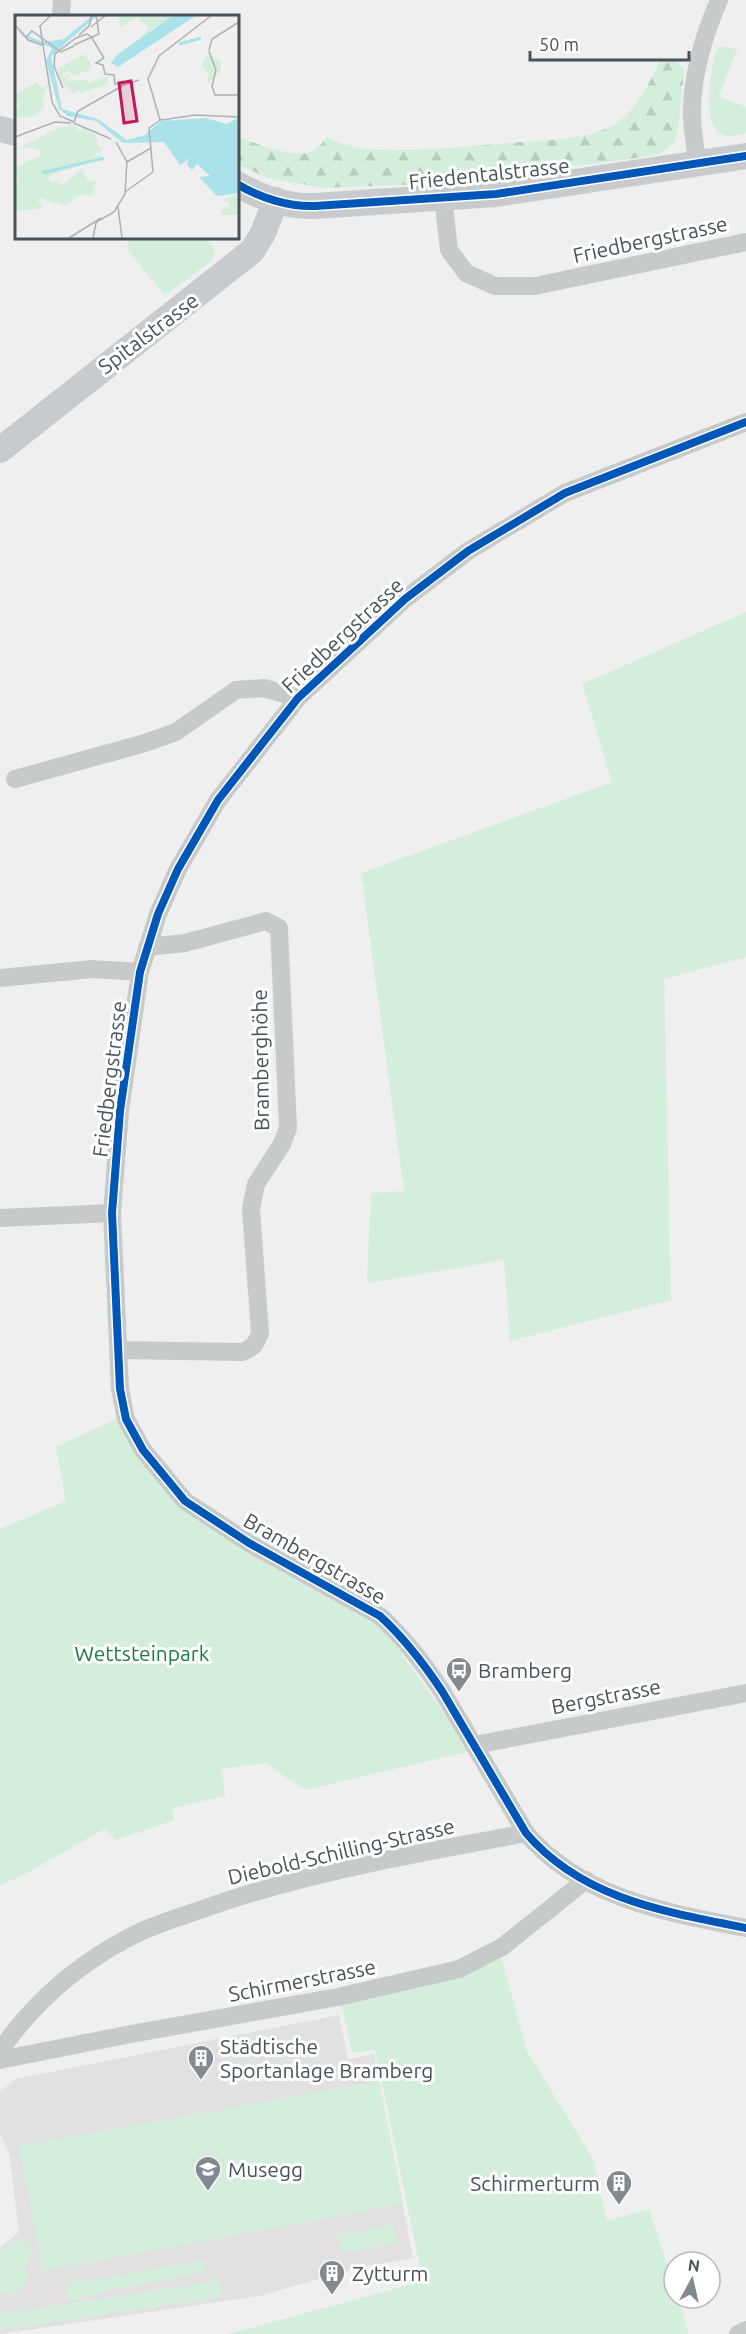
<svg xmlns="http://www.w3.org/2000/svg" width="746" height="2334" font-family="Ubuntu,sans-serif">
<style>
.education{fill:#e2e0e1}
.green{fill:#d4eedc}
.forest{fill:url(#forest-firs)}
.lines{fill:none;stroke-linecap:round;stroke-linejoin:round}
.minor{stroke:#c7cacb;stroke-width:18}
.secondary{stroke:#c8cbce;stroke-width:26}
.cycleway-casing{stroke:#fff;stroke-width:11}
.cycleway{stroke:#0057b8;stroke-width:8}
.labels{text-anchor:middle;dominant-baseline:central;stroke-width:6;stroke-linejoin:round;paint-order:stroke}
.street-label{font-size:21px;fill:#47535b;stroke:#fff}
.park-label{font-size:21px;fill:#1a7b43;stroke:#fff}
.poi-label{font-size:21px;fill:#47535b;stroke:#fff;text-anchor:start}
.inset-river{fill:none;stroke:#aae2eb;stroke-width:3}
.inset-road{fill:none;stroke:#acb1b4;stroke-width:1.5}
.view{fill:#c2185b;fill-opacity:0.15;stroke:#c2185b;stroke-width:3}
.inset-edge{fill:none;stroke:#47535b;stroke-width:3}
</style>
<defs>
<pattern id="forest-firs" width="22" height="20" patternUnits="userSpaceOnUse" patternTransform="scale(1.5)"><rect width="22" height="20" fill="#d4eedc"/><path d="M5 1l3.5 6h-7zM16 11l3.5 6h-7z" fill="#b7cebf"/></pattern>
</defs>
<rect width="100%" height="100%" fill="#f0efef"/>
<path class="education" d="M 339,2015 L 348,2059 L 374,2054 L 413,2258 L 363,2267 L 259,2296 L 0,2334 L 0,2247 L 19,2232 L 9,2153 L 0,2134 L 0,2092 L 15,2079 Z"/>
<path class="green" d="M 723,46 L 737,49 L 719,96 L 746,107 L 746,133 C 740,134 733,137 727,136 C 698,131 712,69 716,50 Z
M 129,237 L 205,237 L 215,249 L 212,260 L 165,296 L 127,249 Z
M 746,612 L 746,957 L 664,979 L 671,1300 L 510,1341 L 504,1260 L 367,1283 L 371,1193 L 404,1191 L 361,873 L 612,782 L 582,684 Z
M 120,1417 L 179,1506 L 375,1622 L 387,1633 L 471,1751 L 305,1790 L 265,1763 L 222,1769 L 225,1796 L 173,1808 L 174,1820 L 116,1840 L 105,1829 L 23,1875 L 0,1885 L 0,1529 L 66,1501 L 56,1447 Z
M 500,1953 L 527,2051 L 592,2157 L 607,2221 L 649,2209 L 674,2286 L 674,2298 L 678,2298 L 689,2334 L 228,2334 L 420,2282 L 418,2258 L 375,2050 L 352,2053 L 342,2005 Z
M 379,2081 L 403,2204 L 43,2271 L 19,2146 Z
M 393,2224 L 397,2242 L 349,2252 L 340,2249 L 337,2235 Z
M 21,2239 L 34,2249 L 25,2266 L 28,2279 L 21,2289 L 10,2295 L 4,2291 L 0,2292 L 0,2250 Z
M 203,2260 L 206,2272 L 97,2293 L 96,2295 L 69,2300 L 66,2283 L 93,2278 L 94,2280 Z
M 219,2281 L 221,2297 L 0,2330 L 0,2314 Z"/>
<path class="forest" d="M 674,59 L 684,69 L 678,132 L 674,143 L 658,155 L 450,183 L 322,188 L 268,178 L 237,164 L 237,136 C 255,143 294,160 313,151 C 318,149 323,141 327,137 C 340,143 352,148 366,149 C 413,152 460,147 507,143 C 542,140 584,142 615,124 C 637,110 649,84 659,62 Z"/>
<g class="lines">
<path class="minor" d="M 61,16 L 62,0
M 697,164 C 696,146 691,127 692,108 C 693,70 704,35 719,0
M 443,198 L 449,250 L 466,273 L 495,286 L 535,286 L 746,242
M 746,422 L 565,493 L 468,551 L 405,599 L 298,698 L 218,800 L 178,869 L 158,914 L 140,972 L 120,1111 L 112,1213 L 120,1389 L 126,1419 L 143,1450 L 185,1501 L 249,1543 L 380,1616 C 404,1638 424,1664 442,1691 L 526,1833 C 582,1899 666,1912 746,1928
M 15,779 L 145,743 L 176,732 L 236,690 L 264,688 L 298,698
M 0,978 L 92,969 L 140,972
M 0,1218 L 112,1213
M 118,1350 L 242,1352 C 253,1348 256,1344 260,1333 L 251,1209 L 256,1184 L 282,1144 L 288,1128 L 279,928 L 266,921 L 185,943 L 147,947
M 475,1745 L 746,1693
M 0,2051 C 33,2003 77,1965 128,1938 C 150,1926 176,1918 200,1910 C 305,1872 417,1854 526,1833
M 0,2060 L 131,2034 L 338,1997 L 459,1969 L 502,1947 L 586,1880
M 738,2334 L 746,2330"/>
<path class="secondary" d="M 0,129 L 16,133
M 237,184 C 260,198 289,207 315,206 L 496,194 L 746,156
M 0,450 L 252,251 L 263,233 L 276,200"/>
<g class="cycleway-casing">
<path id="cycleway" d="M 237,184 C 260,198 289,207 315,206 L 496,194 L 746,156
M 746,422 L 565,493 L 468,551 L 405,599 L 298,698 L 218,800 L 178,869 L 158,914 L 140,972 L 120,1111 L 112,1213 L 120,1389 L 126,1419 L 143,1450 L 185,1501 L 249,1543 L 380,1616 C 404,1638 424,1664 442,1691 L 526,1833 C 582,1899 666,1912 746,1928"/>
</g>
<use href="#cycleway" class="cycleway"/>
</g>
<defs>
<g id="bus-pin" transform="scale(1.35)"><path d="M0 17L-7.5 6A9.5 9.5 0 1 1 7.5 6Z" fill="#828a8f" stroke="#fff"/><path d="M-5-6H5V4H4V6H2V4H-2V6H-4V4H-5ZM-3.5-4V0h7V-4ZM-3.5 1.2v1.5H-2V1.2ZM2 1.2v1.5H3.5V1.2Z" fill="#fff"/></g>
<g id="building-pin" transform="scale(1.35)"><path d="M0 17L-7.5 6A9.5 9.5 0 1 1 7.5 6Z" fill="#828a8f" stroke="#fff"/><path d="M-4-6H4V6H1V3H-1V6H-4ZM-2.5-4.3h1.7v1.8h-1.7ZM.8-4.3h1.7v1.8H.8ZM-2.5-1h1.7V.8h-1.7ZM.8-1h1.7V.8H.8Z" fill="#fff"/></g>
<g id="school-pin" transform="scale(1.35)"><path d="M0 17L-7.5 6A9.5 9.5 0 1 1 7.5 6Z" fill="#828a8f" stroke="#fff"/><path d="M0-5L7-2L0 1L-7-2ZM-4 1L0 2.5L4 1V4Q0 6-4 4Z" fill="#fff"/></g>
</defs>
<g fill-rule="evenodd">
<use href="#bus-pin" x="459" y="1670"/>
<use href="#building-pin" x="201" y="2058"/>
<use href="#school-pin" x="208" y="2169"/>
<use href="#building-pin" x="619" y="2183"/>
<use href="#building-pin" x="332" y="2273"/>
</g>
<g class="labels">
<g class="street-label">
<text transform="translate(489 173) rotate(-6)">Friedentalstrasse</text>
<text transform="translate(650 239) rotate(-12)">Friedbergstrasse</text>
<text transform="translate(148 333) rotate(-37)">Spitalstrasse</text>
<text transform="translate(342 635) rotate(-43)">Friedbergstrasse</text>
<text transform="translate(260 1060) rotate(-91)">Bramberghöhe</text>
<text transform="translate(109 1079) rotate(-83)">Friedbergstrasse</text>
<text transform="translate(315 1558) rotate(30)">Brambergstrasse</text>
<text transform="translate(606 1696) rotate(-11)">Bergstrasse</text>
<text transform="translate(341 1851) rotate(-13)">Diebold-Schilling-Strasse</text>
<text transform="translate(302 1980) rotate(-11)">Schirmerstrasse</text>
</g>
<g class="park-label">
<text x="142" y="1653">Wettsteinpark</text>
</g>
<g class="poi-label">
<text x="478" y="1670">Bramberg</text>
<text x="220" y="2046">Städtische<tspan x="220" dy="24">Sportanlage Bramberg</tspan></text>
<text x="228" y="2169">Musegg</text>
<text x="600" y="2183" text-anchor="end">Schirmerturm</text>
<text x="352" y="2273">Zytturm</text>
</g>
</g>
<g transform="translate(15 15)">
<rect width="224" height="224" fill="#f0efef"/>
<path d="M 147,0 L 160,0 L 142,15 L 89,48 L 144,10 ZM 5,154 L 22,156 L 26,162 L 45,170 L 38,184 L 42,189 L 26,183 L 22,187 L 28,190 L 25,194 L 0,196 L 0,167 L 4,166 L 0,157 ZM 223,178 L 223,200 L 205,200 L 210,192 L 214,194 L 214,188 L 207,186 Z" fill="#d4eedc"/>
<path d="M 102,0 L 147,0 L 145,4 L 149,5 L 123,25 L 133,14 L 130,9 L 122,2 L 106,12 ZM 194,36 L 198,44 L 206,46 L 206,55 L 192,70 L 194,59 L 186,51 ZM 69,39 L 77,50 L 72,56 L 60,61 L 53,55 L 45,63 L 41,50 L 44,53 ZM 27,50 L 36,66 L 28,81 L 29,93 L 18,101 L 0,104 L 0,94 L 6,89 L 0,88 L 0,79 L 22,67 L 26,73 L 31,71 L 34,65 ZM 59,109 L 64,117 L 68,113 L 81,120 L 83,132 L 90,132 L 77,142 L 86,139 L 87,144 L 35,160 L 33,165 L 44,167 L 46,171 L 67,154 L 73,166 L 81,166 L 77,181 L 67,179 L 50,190 L 38,186 L 44,170 L 27,174 L 38,169 L 25,162 L 22,156 L 0,157 L 0,153 L 26,140 L 24,135 L 11,132 L 0,135 L 46,111 L 47,113 Z" fill="#d4eedc"/>
<path d="M 56,58 L 52,66 L 71,65 L 73,68 L 97,60 L 92,63 L 94,69 L 65,78 L 63,75 L 59,79 L 45,64 Z" fill="#d4eedc"/>
<path d="M 78,0 L 83,0 L 36,41 L 47,94 L 83,104 L 112,125 L 130,120 L 146,106 L 191,103 L 212,109 L 223,103 L 223,178 L 202,181 L 184,162 L 195,161 L 182,149 L 177,155 L 172,150 L 174,144 L 165,150 L 149,127 L 108,128 L 81,106 L 53,101 L 44,94 L 31,46 L 37,33 L 13,24 L 0,6 L 11,20 L 28,27 L 49,24 ZM 182,0 L 103,52 L 96,48 L 101,41 L 157,1 Z" fill="#aae2eb"/>
<path class="inset-river" d="M 164,29 L 186,23M 139,112 L 176,113 L 224,154M 139,124 L 176,121 L 224,157M 189,128 L 224,132M 27,158 L 89,143"/>
<path class="inset-road" d="M 36,0 L 25,11 L 37,87 L 45,101 L 59,107M 0,10 L 13,25 L 27,30M 76,12 L 91,0M 64,20 L 74,11 L 77,0M 10,23 L 17,16 L 46,37 L 59,31M 77,23 L 89,43 L 81,48 L 88,50 L 90,59 L 99,60 L 100,69 L 109,70 L 124,65M 59,30 L 84,19 L 81,0M 194,35 L 197,24 L 224,7M 194,36 L 201,55 L 197,71 L 200,80 L 224,80M 48,73 L 39,51 L 40,39 L 61,23 L 72,19 L 78,23M 145,105 L 133,64 L 144,41 L 197,0M 147,105 L 180,100 L 224,102M 59,107 L 63,96 L 109,70M 59,108 L 96,124M 0,122 L 40,107 L 56,108M 101,127 L 112,147M 112,147 L 136,133M 138,157 L 134,113 L 147,104M 110,177 L 138,157M 103,192 L 107,223M 85,205 L 99,197 L 110,179 L 112,145M 54,223 L 86,203M 78,223 L 81,208 L 87,203"/>
<path class="view" d="M 116,66 L 122,106 L 109,108 L 104,68 Z"/>
<rect width="224" height="224" class="inset-edge"/>
</g>
<g transform="translate(692 2280) rotate(8)"><circle r="28" fill="#ffffff" stroke="#b5babd" stroke-width="1.5"/>
<path d="M0-4.5L10 22L0 15L-10 22Z" fill="#828a8f"/>
<text y="-9" font-size="16" font-weight="bold" text-anchor="middle" fill="#47535b">N</text>
</g>
<path d="M530 51v9h159v-9" fill="none" stroke="#47535b" stroke-width="3"/>
<text x="539" y="51" font-size="18" fill="#47535b" stroke="#ffffff" stroke-width="4.5" paint-order="stroke">50 m</text>
</svg>
